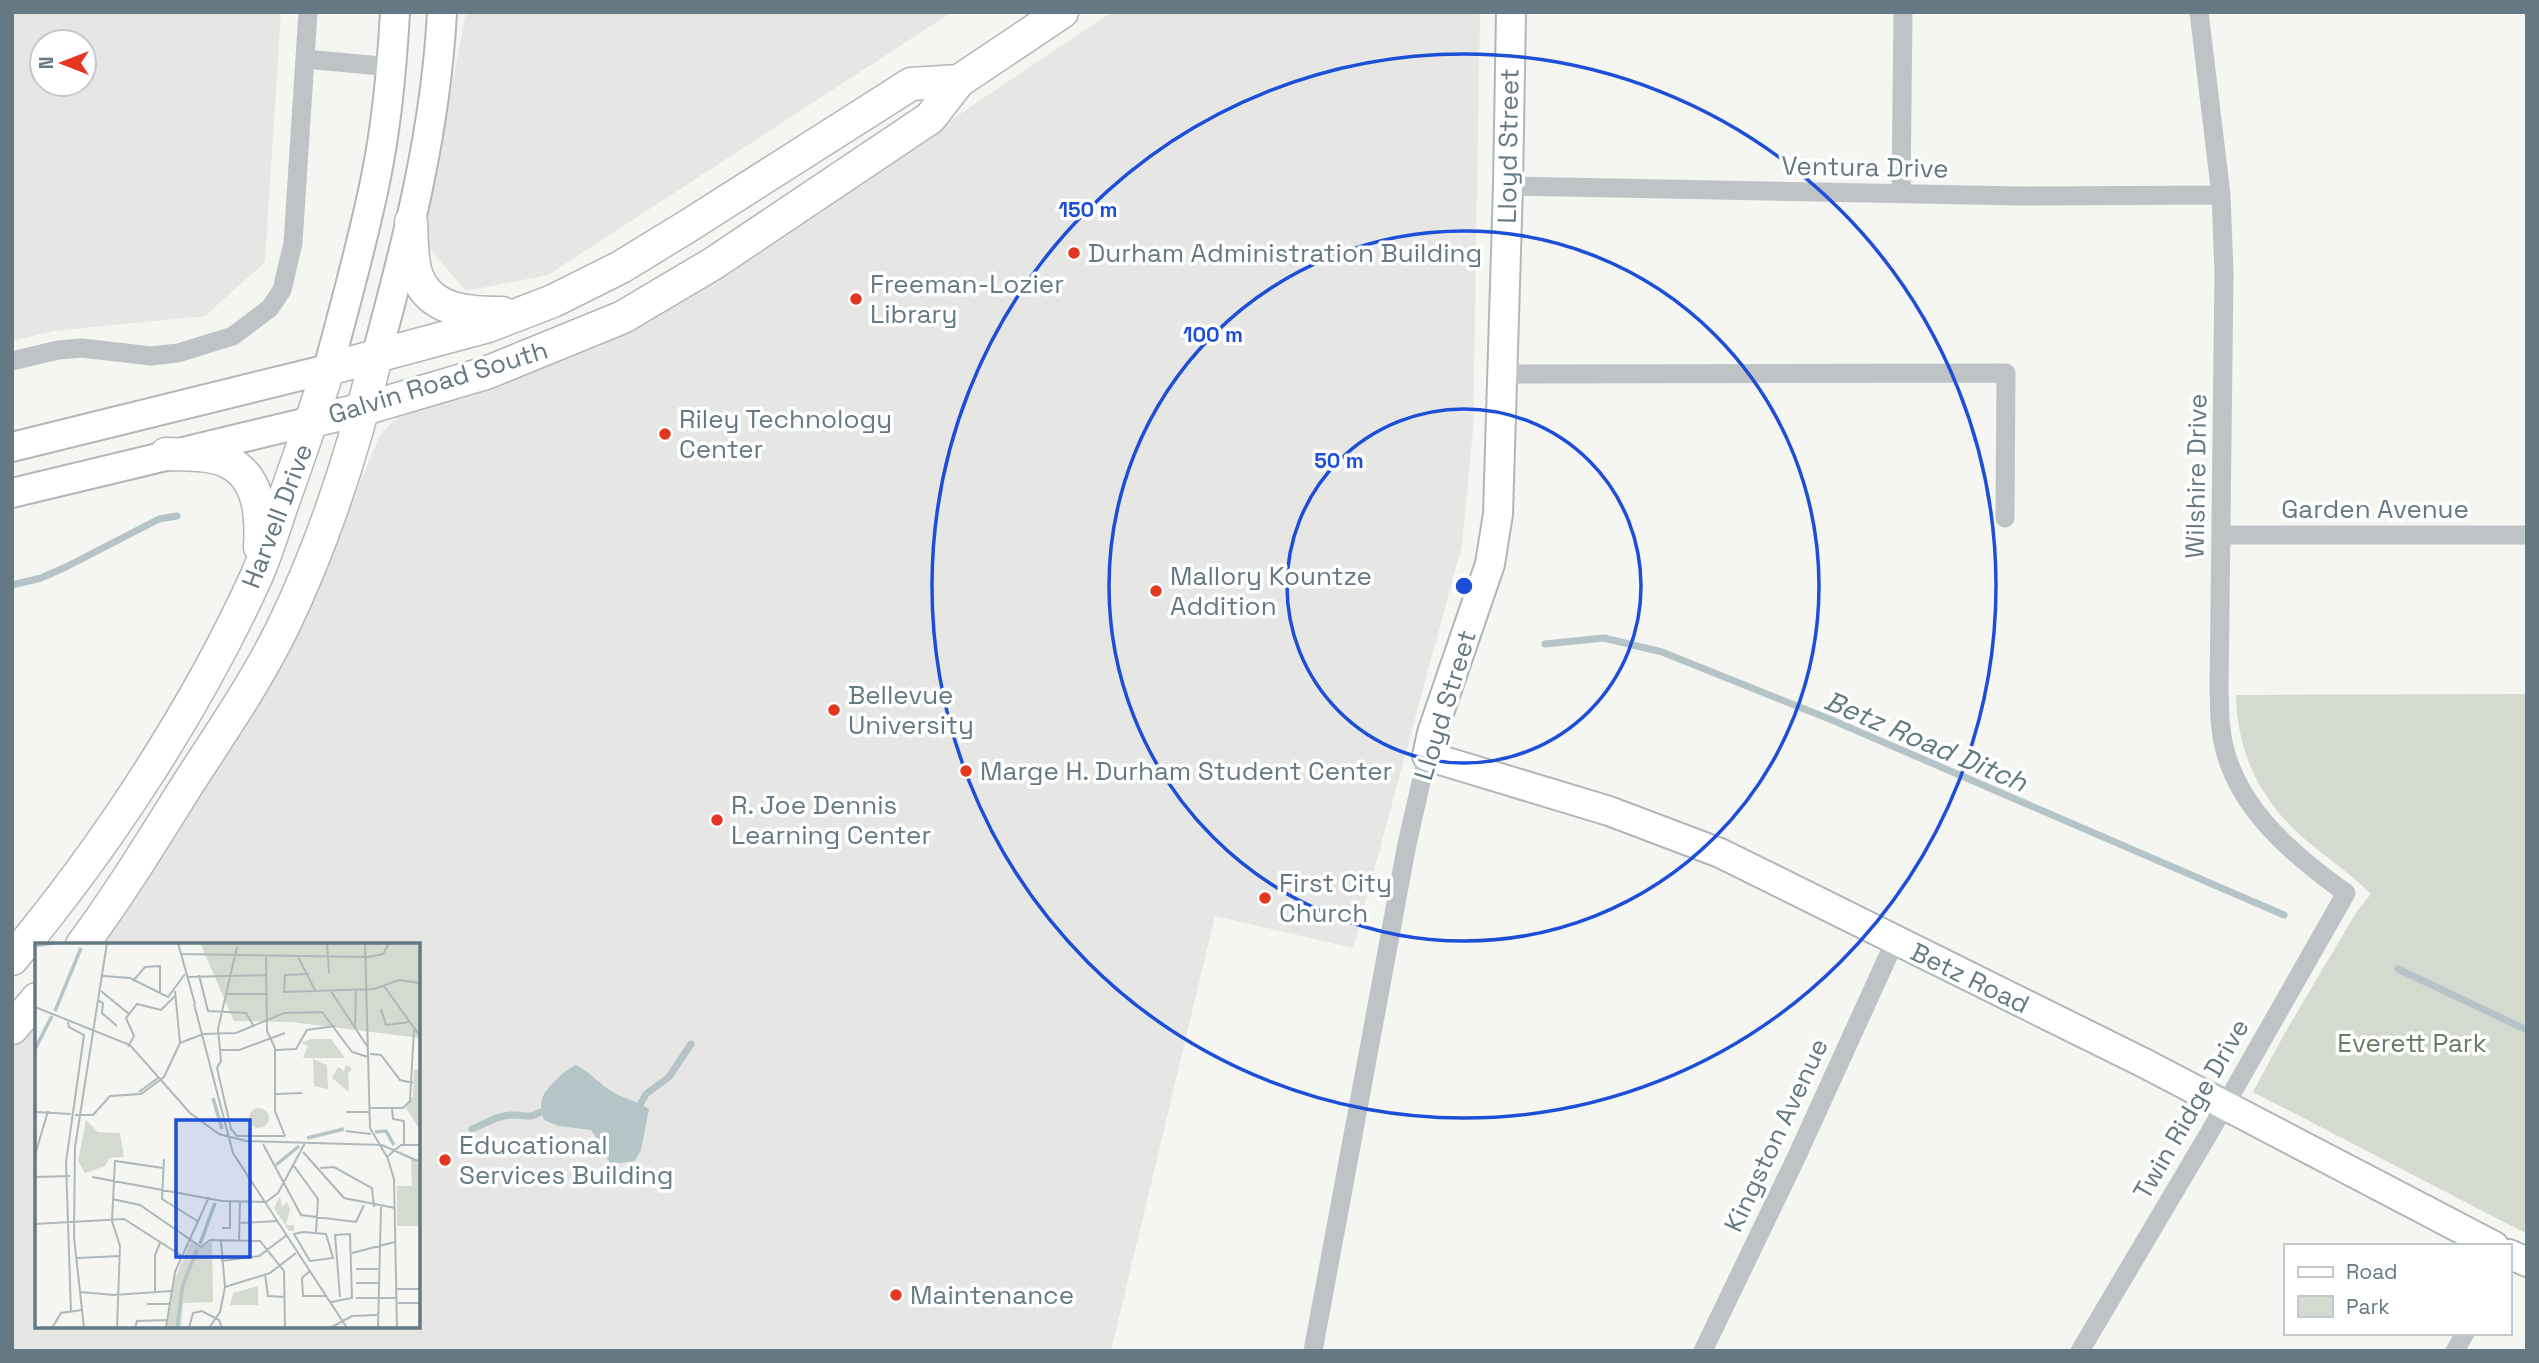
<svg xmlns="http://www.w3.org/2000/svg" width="2539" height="1363" font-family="'Space Grotesk',sans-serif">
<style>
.built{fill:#e6e6e5;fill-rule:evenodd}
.green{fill:#d5dad0}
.water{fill:#b5c4c6}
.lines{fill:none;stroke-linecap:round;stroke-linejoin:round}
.stream{stroke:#b5c4c6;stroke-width:7}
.secondary-casing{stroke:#b0b7ba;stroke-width:32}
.primary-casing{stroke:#b1b7ba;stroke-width:35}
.street{stroke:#bec3c6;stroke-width:19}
.secondary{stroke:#fff;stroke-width:28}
.primary{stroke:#fff;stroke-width:32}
.ring{fill:none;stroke:#1d4ed8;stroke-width:3.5}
.poi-dot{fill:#e43722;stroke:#fff;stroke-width:2.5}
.labels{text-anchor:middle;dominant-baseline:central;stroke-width:7;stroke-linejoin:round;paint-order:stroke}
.street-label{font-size:26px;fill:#647983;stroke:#fff}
.poi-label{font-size:26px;fill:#647983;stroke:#fff;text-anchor:start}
.park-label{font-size:26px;fill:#6a7a63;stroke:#fff}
.water-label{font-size:28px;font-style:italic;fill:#5f7b80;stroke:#fff}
.inset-river{fill:none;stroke:#b5c4c6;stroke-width:3.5}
.inset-road{fill:none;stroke:#aeb8bb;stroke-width:2}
.view{fill:#1d4ed8;fill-opacity:0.15;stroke:#1d4ed8;stroke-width:3.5}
.inset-edge{fill:none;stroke:#647983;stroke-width:3.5}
.centre{fill:#1d4ed8;stroke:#fff;stroke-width:3.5}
.ring-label{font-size:21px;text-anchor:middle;font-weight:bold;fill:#1d4ed8;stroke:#fff;stroke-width:7;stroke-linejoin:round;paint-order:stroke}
</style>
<rect width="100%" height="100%" fill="#f5f5f1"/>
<path class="built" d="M 12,12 L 281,12 L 265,262 L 205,316 L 54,331 L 12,341 ZM 42,42 L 84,42 L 84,84 L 42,84 Z
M 466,12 L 952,12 L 548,275 L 466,291 L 422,240 Z
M 1112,12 L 1480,12 L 1473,430 L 1462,545 L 1353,948 L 1215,916 L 1111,1351 L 12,1351 L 12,1045 L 37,1017 L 37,1326 L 418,1326 L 418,945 L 92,945 L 193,798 L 291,649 L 379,437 L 395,419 L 601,346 L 849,188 Z"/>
<path class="green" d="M 2527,694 L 2527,1234 L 2253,1092 L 2286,1031 L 2357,911 L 2371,894 C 2349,872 2324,856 2301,836 C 2259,798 2237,751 2236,695 Z"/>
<path class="water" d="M 576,1065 C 588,1071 597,1081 608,1089 C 620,1098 636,1100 649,1109 L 641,1150 L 635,1161 L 612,1164 C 602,1155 600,1141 591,1130 L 559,1126 L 544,1120 C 537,1100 543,1093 557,1079 C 563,1073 568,1069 576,1065 Z"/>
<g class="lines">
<path class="stream" d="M 12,585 L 41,578 L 66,567 L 159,519 L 177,516
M 1545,644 L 1604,638 L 1662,652 L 1832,720 L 2284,915
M 2398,969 L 2527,1030
M 641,1103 L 646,1094 L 669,1077 L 691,1044
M 472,1129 C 484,1124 499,1115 512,1115 C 527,1115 527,1119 541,1112"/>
<g class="secondary-casing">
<path id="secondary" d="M 1511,12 L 1508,186 L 1498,514 L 1490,564 L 1432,733 L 1427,756 L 1609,811 L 1720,853 L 2144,1063 L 2494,1246
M 376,357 C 407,243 436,130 442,12
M 12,447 L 328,369 C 345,305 363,242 376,177 C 387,123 392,67 395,12
M 12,493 L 312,421
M 2509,1254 L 2527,1262"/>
</g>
<g class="primary-casing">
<path id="primary" d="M 411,222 C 412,239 411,260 417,276 C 431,312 470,313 502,313
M 312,421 L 364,409 L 486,373 L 623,317 L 714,263 L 930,118 L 959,81 L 1062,12
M 166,454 C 185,455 208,453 226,461 C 260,476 262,516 260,547
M 82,945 C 119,895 151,843 184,790 C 218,737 255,684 283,627 C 324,542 354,449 376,357
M 12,959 C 106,847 197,708 257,575 C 267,552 274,528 282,505 C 298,460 314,415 328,369 L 488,326 L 553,301 L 621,267 L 688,226 L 911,84 L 959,81
M 12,1028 L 37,999"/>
</g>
<path class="street" d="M 305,59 L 392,67
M 1508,186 L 2020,196 L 2221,195
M 1901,194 L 1903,12
M 12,361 L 58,350 L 82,348 L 151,356 L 178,353 L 233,336 L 270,308 L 282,290 L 293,243 L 308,12
M 1502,374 L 2006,373 L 2005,518
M 2223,535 L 2527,535
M 1313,1351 L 1407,844 L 1427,756
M 1703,1351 L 1796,1158 L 1895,941
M 2080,1351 L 2211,1130 L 2346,893 C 2290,853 2229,802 2221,729 C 2219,716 2220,703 2219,691 L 2224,272 L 2221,195 L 2199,12
M 2455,1351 L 2465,1333"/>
<use href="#secondary" class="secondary"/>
<use href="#primary" class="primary"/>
</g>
<g class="ring">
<circle cx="1464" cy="586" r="177"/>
<circle cx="1464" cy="586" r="355"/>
<circle cx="1464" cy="586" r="532"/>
</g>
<g class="poi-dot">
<circle cx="1074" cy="253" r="7"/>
<circle cx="856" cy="299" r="7"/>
<circle cx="665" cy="434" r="7"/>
<circle cx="1156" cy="591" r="7"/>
<circle cx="834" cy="710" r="7"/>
<circle cx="966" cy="771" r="7"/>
<circle cx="717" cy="820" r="7"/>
<circle cx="1265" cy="898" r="7"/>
<circle cx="445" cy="1160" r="7"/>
<circle cx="896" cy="1295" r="7"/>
</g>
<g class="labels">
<g class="street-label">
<text transform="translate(1508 146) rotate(-89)">Lloyd Street</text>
<text transform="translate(1865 167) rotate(1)">Ventura Drive</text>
<text transform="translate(438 382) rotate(-17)">Galvin Road South</text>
<text transform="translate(2196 476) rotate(-89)">Wilshire Drive</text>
<text x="2375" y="509">Garden Avenue</text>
<text transform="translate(277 516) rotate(-69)">Harvell Drive</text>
<text transform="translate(1445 705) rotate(-73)">Lloyd Street</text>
<text transform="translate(1970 978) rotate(26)">Betz Road</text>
<text transform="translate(2191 1109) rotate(-60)">Twin Ridge Drive</text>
<text transform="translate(1776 1135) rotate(-65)">Kingston Avenue</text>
</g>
<g class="poi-label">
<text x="1088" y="253">Durham Administration Building</text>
<text x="870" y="284">Freeman-Lozier<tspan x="870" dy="30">Library</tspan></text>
<text x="679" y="419">Riley Technology<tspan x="679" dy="30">Center</tspan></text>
<text x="1170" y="576">Mallory Kountze<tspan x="1170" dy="30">Addition</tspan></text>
<text x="848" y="695">Bellevue<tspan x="848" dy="30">University</tspan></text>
<text x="980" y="771">Marge H. Durham Student Center</text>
<text x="731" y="805">R. Joe Dennis<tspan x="731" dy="30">Learning Center</tspan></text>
<text x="1279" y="883">First City<tspan x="1279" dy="30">Church</tspan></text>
<text x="459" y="1145">Educational<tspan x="459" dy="30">Services Building</tspan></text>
<text x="910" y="1295">Maintenance</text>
</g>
<g class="park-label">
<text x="2412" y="1043">Everett Park</text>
</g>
<g class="water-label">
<text transform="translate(1926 741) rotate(23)">Betz Road Ditch</text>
</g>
</g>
<g transform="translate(35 943)">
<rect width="385" height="385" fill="#f5f5f1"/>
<path d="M 165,0 L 385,0 L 385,95 L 256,79 L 199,78 ZM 276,96 L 296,96 L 310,115 L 268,115 L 273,103 L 266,100 ZM 278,116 L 292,122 L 293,146 L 279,143 ZM 311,122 L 317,125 L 313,131 L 314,149 L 297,135 L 303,124 L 308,127 L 307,132 ZM 385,126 L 385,187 L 371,165 L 378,153 L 379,127 ZM214 175a10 10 0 1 1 20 0a10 10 0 1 1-20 0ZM 51,177 L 63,189 L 85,190 L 89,214 L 74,215 L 70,223 L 50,230 L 43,218 ZM 376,215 L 385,222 L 385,283 L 362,283 L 362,243 L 377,243 ZM 245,253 L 247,264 L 252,259 L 255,266 L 251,282 L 259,282 L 259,288 L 254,288 L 239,265 ZM 177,298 L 178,359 L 148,360 L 146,385 L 132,385 L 140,335 L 156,299 L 166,305 ZM 223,343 L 223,362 L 195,362 L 198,350 Z" fill="#d5dad0"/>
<path class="inset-river" d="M 20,68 L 46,5M 0,106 L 17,73M 178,155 L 187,186M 340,189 L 351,188 L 359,202M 272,195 L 309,186M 241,222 L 264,203M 165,301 L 180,260M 142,385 L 148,341 L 162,307"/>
<path class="inset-road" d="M 143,0 L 160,61M 292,0 L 294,30M 330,0 L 335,185 L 352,214M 0,3 L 24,0M 202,4 L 183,86 L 186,118 L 182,125 L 196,186 L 202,193 L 250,193M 145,11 L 333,14M 231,14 L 232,88 L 240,105 L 240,168 L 250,193M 263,14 L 280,47M 333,14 L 348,11 L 354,0M 274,31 L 250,32 L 249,49 L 339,46 L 364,37 L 385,40M 164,32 L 173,68 L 211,70 L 218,82M 68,33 L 95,35 L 133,54 L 150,31M 153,34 L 231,32M 98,38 L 110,24 L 125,23 L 125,51M 349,43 L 385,93M 295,47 L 332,103M 66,48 L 94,71M 191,51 L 231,51M 64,58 L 68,60 L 67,70 L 82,83M 159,61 L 198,210 L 312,385M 0,64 L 95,102 L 155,170 L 184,191 L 211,198 L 347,202 L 385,219M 346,66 L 351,82 L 375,79M 33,79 L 34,84 L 49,92 L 31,219 L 36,369M 320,85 L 321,46M 145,100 L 168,91 L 201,90 L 249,70 L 287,69 L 317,109 L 333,114M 93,104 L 99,93 L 91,75 L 102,61 L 126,67 L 141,52M 186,107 L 204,107 L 250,90M 241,107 L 261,106 L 272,87 L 300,83M 335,111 L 346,112 L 365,137 L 378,140M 104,149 L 123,135M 240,151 L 267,150M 335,165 L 368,165 L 375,158 L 379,86M 357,165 L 358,176 L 369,178 L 369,202M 0,169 L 36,171M 311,169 L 335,169M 40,172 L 58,172 L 75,153 L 106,151 L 129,134 L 145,100 L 140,48M 311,188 L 336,191M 228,201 L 266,272 L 321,279 L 329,262M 268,209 L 309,255 L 360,265M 0,212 L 13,168M 352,213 L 359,236 L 362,385M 353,213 L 366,202 L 385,202M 129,216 L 127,256 L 164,279M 259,223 L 283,256 L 281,289M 285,225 L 299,224 L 337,245 L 339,264M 0,234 L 35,233M 57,234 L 187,258 L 231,259 L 243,250 L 270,200M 77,256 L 105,262 L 166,304 L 175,297 L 225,298 L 249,328 L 250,385M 204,280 L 243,278M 0,281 L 89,276 L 147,313M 187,285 L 195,285 L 195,258M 268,289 L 291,291 L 298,315 L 275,318 L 259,291 ZM 204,297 L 205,258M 186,298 L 190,344M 317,310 L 360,299M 42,315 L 85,313M 186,318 L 224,313 L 252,292M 321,326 L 343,326M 275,328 L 267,335 L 268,353 L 290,353M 230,331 L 233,353 L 250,354M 321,340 L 343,340M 361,346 L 385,346M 120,348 L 120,312 L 125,300M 45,349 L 79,352 L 136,348M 321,355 L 361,355M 296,359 L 317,355 L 315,291 L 300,292 L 305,354M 363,360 L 385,360M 112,361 L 135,361M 17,385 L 26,370 L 47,367M 49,385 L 39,294 L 40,204 L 72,0M 82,385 L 85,303 L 77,278 L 80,218 L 128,225M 100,385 L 102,378 L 133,377M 131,385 L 140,329 L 174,254M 154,385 L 158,370 L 167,368 L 184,377 L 187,385M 174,385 L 185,369 L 190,344 L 235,330 L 261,310M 295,385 L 317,373 L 342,372M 343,385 L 346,264"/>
<path class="view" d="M 141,177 L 215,177 L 215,314 L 141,314 Z"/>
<rect width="385" height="385" class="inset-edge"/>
</g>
<circle cx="1464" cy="586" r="10" class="centre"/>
<g class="ring-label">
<text x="1088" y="217">150 m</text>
<text x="1213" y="342">100 m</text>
<text x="1339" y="468">50 m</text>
</g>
<rect width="2539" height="1363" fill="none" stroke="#647983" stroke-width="28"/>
<rect x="2284" y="1244" width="228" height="91" fill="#ffffff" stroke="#c1c9cd" stroke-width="2"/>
<rect x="2298" y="1267" width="35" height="10" fill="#ffffff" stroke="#c1c9cd" stroke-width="2"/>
<text x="2346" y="1279" font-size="21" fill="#647983">Road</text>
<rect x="2298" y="1296" width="35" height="21" fill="#d5dad0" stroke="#c1c9cd" stroke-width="2"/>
<text x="2346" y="1314" font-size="21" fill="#647983">Park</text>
<g transform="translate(63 63) rotate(270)"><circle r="33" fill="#ffffff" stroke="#c1c9cd" stroke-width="2"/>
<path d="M0-5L12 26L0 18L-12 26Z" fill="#e43722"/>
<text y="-10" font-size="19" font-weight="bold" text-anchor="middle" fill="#647983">N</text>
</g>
</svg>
